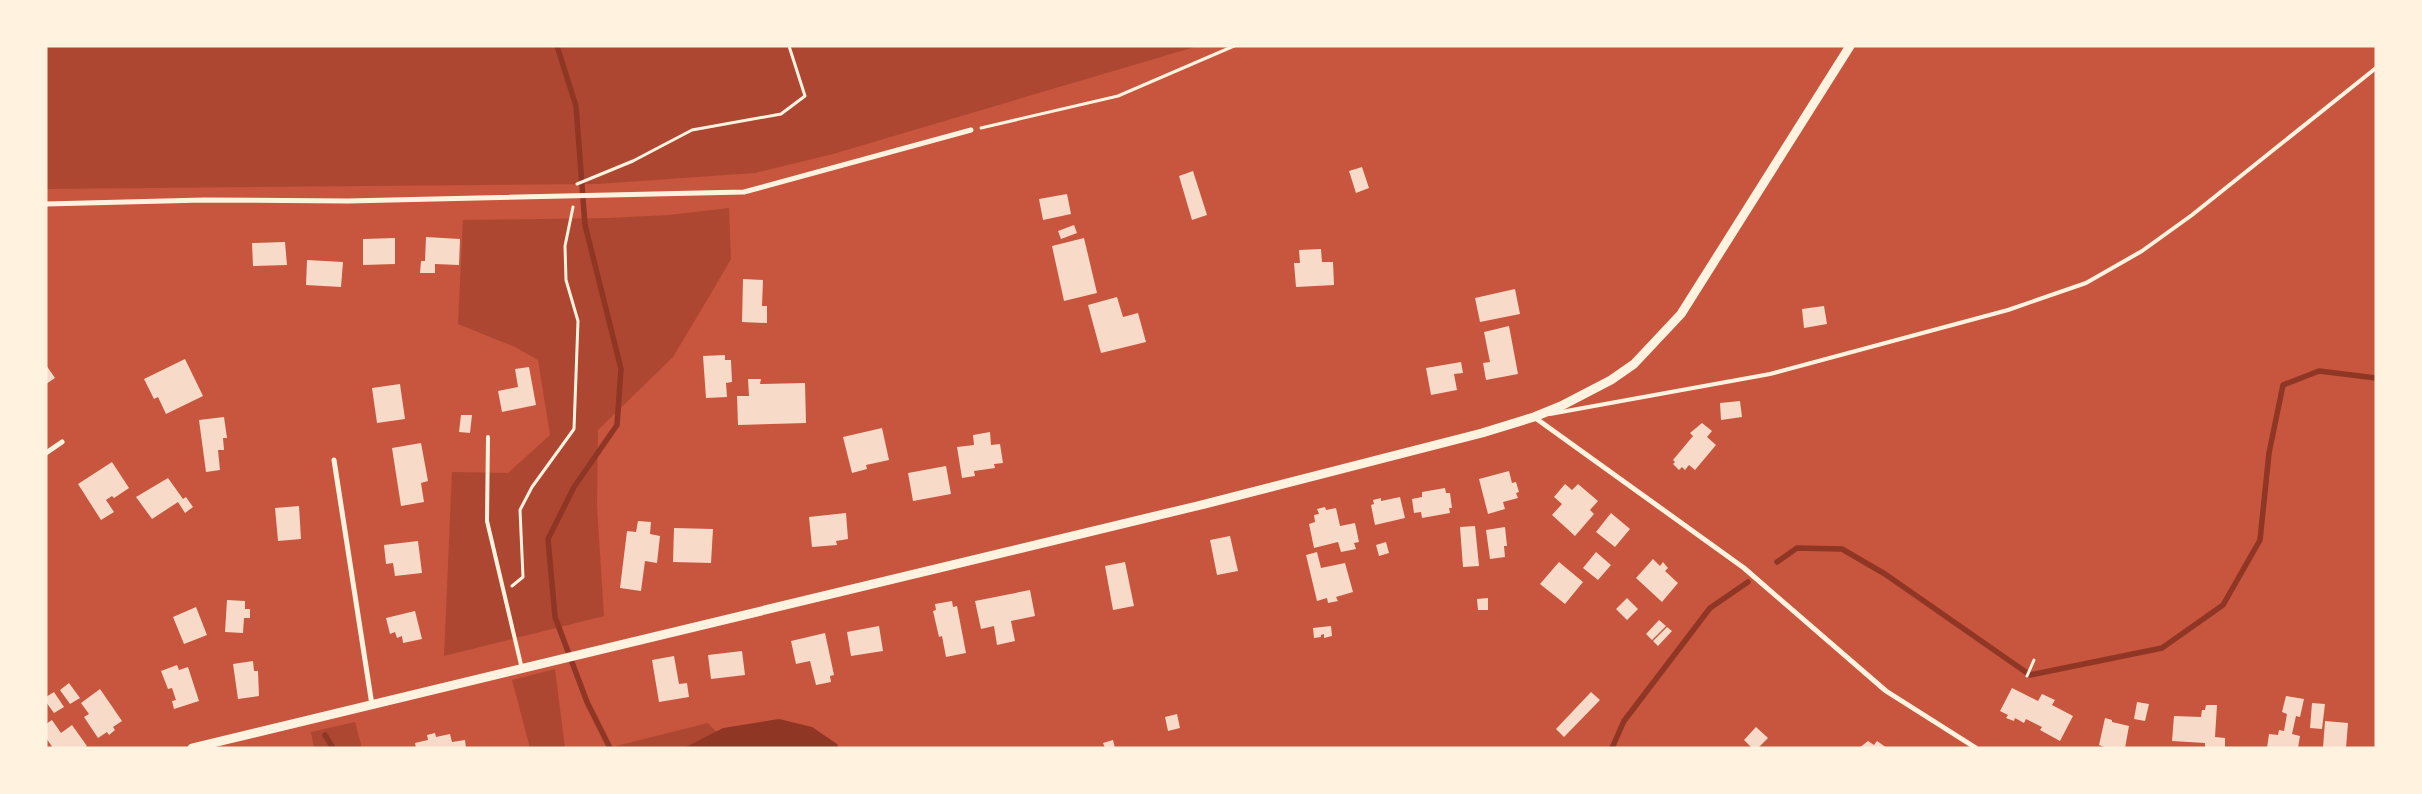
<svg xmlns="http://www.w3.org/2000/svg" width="2422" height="794" font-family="'Asap Condensed',sans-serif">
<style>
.green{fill:#ae4732}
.water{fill:#8f3625}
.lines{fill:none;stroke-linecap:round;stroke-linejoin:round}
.stream{stroke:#8f3625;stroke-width:5.5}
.building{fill:#f7dbc8}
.path{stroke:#fff3e0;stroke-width:3}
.service{stroke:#fff3e0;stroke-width:4}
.minor{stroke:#fff3e0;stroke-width:5}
.tertiary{stroke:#fff3e0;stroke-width:9}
</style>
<rect width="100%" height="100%" fill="#c8553d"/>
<path class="green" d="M 46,46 L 1198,46 L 833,154 L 755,173 L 597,184 L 46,189 Z
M 729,208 L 731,259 L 713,290 L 673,357 L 598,430 L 597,506 L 604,616 L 444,656 L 452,472 L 508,473 L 550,435 L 538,360 L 515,347 L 458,324 L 463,220 L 608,218 L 669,215 Z
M 555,669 L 565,748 L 530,748 L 512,680 Z
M 355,722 L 362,748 L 314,748 L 311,732 Z
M 708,723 L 731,748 L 608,748 Z"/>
<path class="water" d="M 779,719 L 812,727 L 837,744 L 839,748 L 684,748 L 723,728 Z"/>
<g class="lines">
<path class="stream" d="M 557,46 L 576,106 L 585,225 L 621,369 L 617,425 L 574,487 L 548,539 L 555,617 L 587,702 L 610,748
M 1777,562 L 1797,548 L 1842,549 L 1885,574 L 2030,675 L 2162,648 L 2223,605 L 2260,540 L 2269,453 L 2283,385 L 2319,371 L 2376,378
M 325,735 L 333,748
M 1612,748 L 1624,721 L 1710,608 L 1748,582"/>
</g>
<path class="building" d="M 1362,167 L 1369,188 L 1356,193 L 1349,171 Z
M 1193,171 L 1207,215 L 1192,220 L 1179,176 Z
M 1067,194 L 1071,214 L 1043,220 L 1039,199 Z
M 1074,225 L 1077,233 L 1061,239 L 1058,231 Z
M 426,237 L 460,239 L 459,265 L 435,264 L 435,273 L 420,273 L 421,261 L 425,261 Z
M 395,238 L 395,264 L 363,265 L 363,239 Z
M 1084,238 L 1097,293 L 1064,301 L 1052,246 Z
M 285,242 L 287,265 L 253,266 L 252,243 Z
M 1321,249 L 1322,262 L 1333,262 L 1334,285 L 1296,287 L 1294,263 L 1300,263 L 1299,250 Z
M 307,260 L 343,262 L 341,287 L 306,285 Z
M 743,279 L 763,280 L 762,306 L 767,306 L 767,323 L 742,322 Z
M 1515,289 L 1520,314 L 1480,322 L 1475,298 Z
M 1117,297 L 1123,317 L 1138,313 L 1146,342 L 1101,353 L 1088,305 Z
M 1824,306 L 1827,324 L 1804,328 L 1802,309 Z
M 1509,326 L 1518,374 L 1486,380 L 1483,363 L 1490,362 L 1484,332 Z
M 725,355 L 725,360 L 731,360 L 732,382 L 726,383 L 727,397 L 706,398 L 703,356 Z
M 185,359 L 203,396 L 166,414 L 158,397 L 154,399 L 144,379 Z
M 1461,362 L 1463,373 L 1454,374 L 1457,390 L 1431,395 L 1426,368 Z
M 46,365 L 55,378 L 46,384 Z
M 529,367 L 536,405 L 502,412 L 498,391 L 518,387 L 515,369 Z
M 748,379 L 761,379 L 760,384 L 805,383 L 806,423 L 738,425 L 737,396 L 749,396 Z
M 400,384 L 405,419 L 377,423 L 372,388 Z
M 1740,401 L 1742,417 L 1721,420 L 1720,403 Z
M 461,415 L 472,415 L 470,433 L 459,432 Z
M 224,417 L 227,438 L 223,438 L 224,450 L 218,450 L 220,470 L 206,472 L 199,420 Z
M 1702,423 L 1712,431 L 1707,437 L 1716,445 L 1695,470 L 1689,465 L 1685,470 L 1682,467 L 1679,470 L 1673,464 L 1675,462 L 1673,460 L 1693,436 L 1690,433 Z
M 882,428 L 889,460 L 866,465 L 867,469 L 852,473 L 843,437 Z
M 990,432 L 991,445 L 1000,444 L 1003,463 L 994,464 L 995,468 L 974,471 L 975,476 L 962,478 L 957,447 L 974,445 L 973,435 Z
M 421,443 L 428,481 L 421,483 L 424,502 L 401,506 L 392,448 Z
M 112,462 L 129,488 L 114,498 L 112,496 L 106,500 L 114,512 L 101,520 L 78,484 Z
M 946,466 L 951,494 L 913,501 L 908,473 Z
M 1509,471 L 1512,483 L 1516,482 L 1519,492 L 1516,493 L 1518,498 L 1503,502 L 1505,509 L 1488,514 L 1479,479 Z
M 168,478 L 183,499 L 186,497 L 193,507 L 185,513 L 178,502 L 152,519 L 136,497 Z
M 1565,484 L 1572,490 L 1578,484 L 1598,501 L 1590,510 L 1594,514 L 1575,536 L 1552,515 L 1562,504 L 1554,497 Z
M 1445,488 L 1446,493 L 1450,493 L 1452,508 L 1449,508 L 1450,513 L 1422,518 L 1421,512 L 1414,513 L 1412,499 L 1422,497 L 1422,492 Z
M 1400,497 L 1405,518 L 1375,525 L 1371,505 L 1374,504 L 1373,500 L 1381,498 L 1381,501 Z
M 299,506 L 301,539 L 278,541 L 275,508 Z
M 1325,507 L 1326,510 L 1336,508 L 1340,526 L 1355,523 L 1359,542 L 1354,543 L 1356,549 L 1341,552 L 1338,542 L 1314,548 L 1309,524 L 1315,522 L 1314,515 L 1319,514 L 1317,509 Z
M 846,513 L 848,539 L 836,541 L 837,545 L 812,547 L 809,517 Z
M 1611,513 L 1630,529 L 1615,547 L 1596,532 Z
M 638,521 L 651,522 L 650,534 L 660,536 L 657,563 L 645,561 L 641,591 L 620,588 L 627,531 L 636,532 Z
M 1475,526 L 1479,566 L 1463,567 L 1460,527 Z
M 1505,527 L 1507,546 L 1504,546 L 1505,557 L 1490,559 L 1486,530 Z
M 674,528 L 713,529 L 711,563 L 673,562 Z
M 1230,536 L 1238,571 L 1217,575 L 1210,540 Z
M 418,541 L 422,573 L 395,576 L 393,563 L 386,564 L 384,545 Z
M 1386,542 L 1389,553 L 1379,556 L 1376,545 Z
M 1317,552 L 1321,568 L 1345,563 L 1353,592 L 1336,597 L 1338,601 L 1328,603 L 1327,598 L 1317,601 L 1306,555 Z
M 1596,552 L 1611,565 L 1598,580 L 1583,568 Z
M 1653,559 L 1660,566 L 1663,562 L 1668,568 L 1665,571 L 1678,583 L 1662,602 L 1636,578 Z
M 1125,562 L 1134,606 L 1113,610 L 1105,566 Z
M 1559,562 L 1583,582 L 1565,604 L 1540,584 Z
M 1030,590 L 1035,616 L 1011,621 L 1015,641 L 997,645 L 994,626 L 981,629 L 975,601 Z
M 1488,598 L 1488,610 L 1478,610 L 1477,599 Z
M 1627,598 L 1638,609 L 1627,620 L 1616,609 Z
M 227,600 L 245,601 L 245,609 L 250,609 L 250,618 L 244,618 L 243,633 L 225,632 Z
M 952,601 L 953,607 L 957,606 L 966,653 L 946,657 L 942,636 L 939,637 L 933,611 L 936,610 L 935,604 Z
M 196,607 L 207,635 L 184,644 L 173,617 Z
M 415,611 L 422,639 L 403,643 L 402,636 L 397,638 L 395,632 L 390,634 L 386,618 Z
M 1659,620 L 1666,626 L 1652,640 L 1646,634 Z
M 879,626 L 883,651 L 851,656 L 847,632 Z
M 1331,626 L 1332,636 L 1324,638 L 1324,634 L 1321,635 L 1321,637 L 1314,638 L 1313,628 Z
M 1667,627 L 1672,631 L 1658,646 L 1653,641 Z
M 825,633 L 834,675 L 830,676 L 831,682 L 816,685 L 810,661 L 796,664 L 791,641 Z
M 742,651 L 745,675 L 711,679 L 708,655 Z
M 674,656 L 679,684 L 687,683 L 689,697 L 659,702 L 652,660 Z
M 253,661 L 254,671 L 258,671 L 259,696 L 238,699 L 233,664 Z
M 177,665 L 179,670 L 188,667 L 199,701 L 174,709 L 172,701 L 176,700 L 172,688 L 168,689 L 161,671 Z
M 69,683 L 80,698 L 70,704 L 60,690 Z
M 2012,688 L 2038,701 L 2042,694 L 2055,700 L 2052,705 L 2073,716 L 2060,741 L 2040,730 L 2042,727 L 2026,719 L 2024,723 L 2015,718 L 2014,721 L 2006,718 L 2008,715 L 2000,711 Z
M 100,689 L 122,721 L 113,727 L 115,730 L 109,735 L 107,732 L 98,738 L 84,717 L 89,714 L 81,703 Z
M 54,692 L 64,707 L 54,713 L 46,702 L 46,697 Z
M 1591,692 L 1600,700 L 1564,737 L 1556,729 Z
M 2286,696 L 2304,699 L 2300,717 L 2296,716 L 2292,734 L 2300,736 L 2298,748 L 2267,748 L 2269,734 L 2278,735 L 2279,730 L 2284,731 L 2287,714 L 2282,712 Z
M 2137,702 L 2149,704 L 2145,721 L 2134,719 Z
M 2312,703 L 2325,704 L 2322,729 L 2310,728 Z
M 2206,705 L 2217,705 L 2215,737 L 2225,738 L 2225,748 L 2205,748 L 2205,743 L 2172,741 L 2174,716 L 2201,717 L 2202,710 L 2205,710 Z
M 1177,714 L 1180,728 L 1168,731 L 1165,717 Z
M 2105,718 L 2112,720 L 2112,722 L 2129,726 L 2125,748 L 2107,748 L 2099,745 Z
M 52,720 L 61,733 L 72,725 L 87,746 L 84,748 L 53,748 L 46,738 L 46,724 Z
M 2325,721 L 2348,723 L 2346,748 L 2323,748 Z
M 1756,727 L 1768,738 L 1758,748 L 1752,748 L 1744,740 Z
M 435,733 L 436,737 L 450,734 L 452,742 L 465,740 L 466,748 L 416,748 L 415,743 L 428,740 L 427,735 Z
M 1113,740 L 1115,748 L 1105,748 L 1103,743 Z
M 1868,741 L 1874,745 L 1877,741 L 1887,748 L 1859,748 Z"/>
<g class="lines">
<path class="path" d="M 981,128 L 1118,96 L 1234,46
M 577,184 L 633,161 L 692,130 L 781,114 L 805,96 L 789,46
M 512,586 L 523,577 L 520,510 L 532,487 L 574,429 L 578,321 L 566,280 L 565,246 L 573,207
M 2027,676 L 2034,660"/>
<path class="service" d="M 1550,414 L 1770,374 L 2008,310 L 2086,283 L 2142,251 L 2192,215 L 2376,68
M 488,437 L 487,521 L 522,669"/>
<path class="minor" d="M 46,204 L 204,200 L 348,201 L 744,192 L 971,130
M 1534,417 L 1744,568 L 1886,691 L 1976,748
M 46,453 L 62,442
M 334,460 L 372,705"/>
<path class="tertiary" d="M 192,748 L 1197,506 L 1482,433 L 1534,417 L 1561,406 L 1611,380 L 1634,364 L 1681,314 L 1850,46"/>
</g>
<rect width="2422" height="794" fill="none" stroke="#fff3e0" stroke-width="95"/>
</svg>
